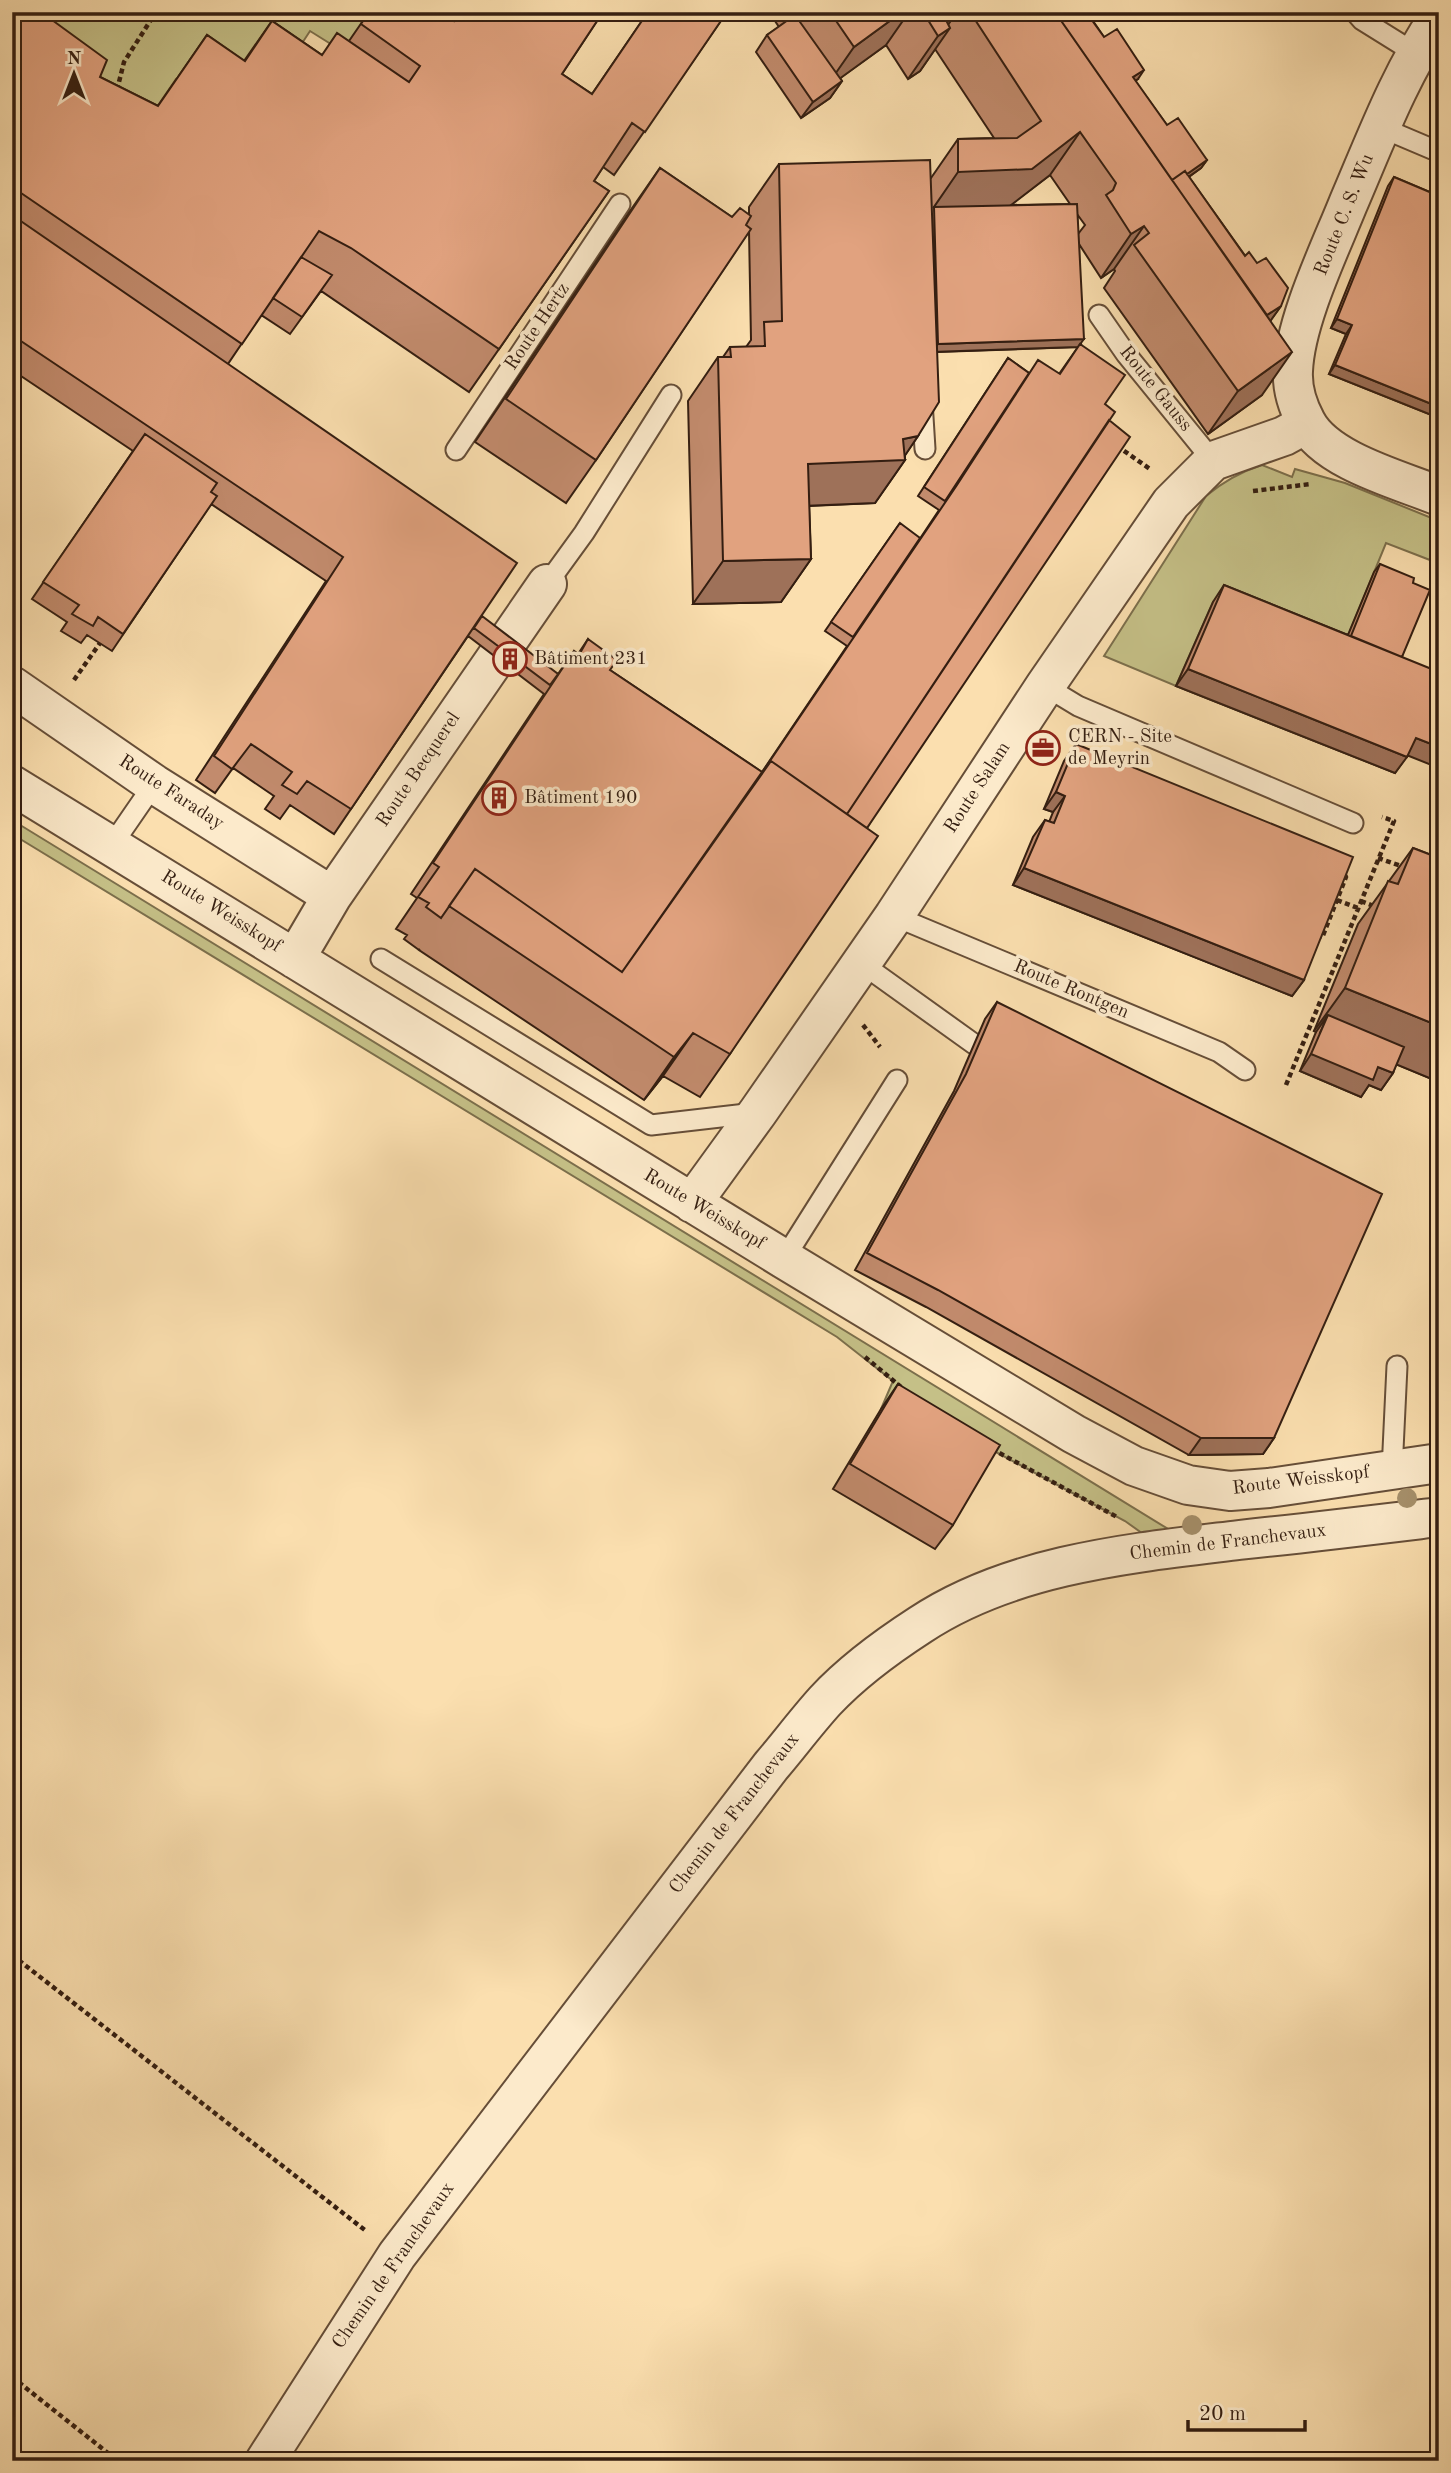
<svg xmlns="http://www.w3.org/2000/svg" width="1451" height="2473" font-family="'Old Standard TT',serif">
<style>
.green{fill:#c5c087;stroke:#7c6f4c;stroke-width:2}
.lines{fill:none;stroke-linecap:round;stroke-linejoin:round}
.service-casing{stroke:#664e38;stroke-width:23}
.minor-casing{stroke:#664e38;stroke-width:42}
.path{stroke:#341e11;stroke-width:4.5;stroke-dasharray:5 3.5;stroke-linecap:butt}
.service{stroke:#fceacb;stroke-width:19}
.minor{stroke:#fceacb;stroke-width:38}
.tree{fill:#a6906b}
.wall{fill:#c28b6d;stroke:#341e11;stroke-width:2;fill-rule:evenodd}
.shaded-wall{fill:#9e7159;stroke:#341e11;stroke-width:2}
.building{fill:#e1a27f;stroke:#341e11;stroke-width:2}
.labels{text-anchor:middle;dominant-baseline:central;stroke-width:7;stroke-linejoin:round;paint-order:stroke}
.street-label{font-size:19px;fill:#341e11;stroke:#fceacb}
.poi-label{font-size:19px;fill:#341e11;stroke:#fceacb;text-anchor:start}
</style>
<rect width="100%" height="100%" fill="#fbdfaf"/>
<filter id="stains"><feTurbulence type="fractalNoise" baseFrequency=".00286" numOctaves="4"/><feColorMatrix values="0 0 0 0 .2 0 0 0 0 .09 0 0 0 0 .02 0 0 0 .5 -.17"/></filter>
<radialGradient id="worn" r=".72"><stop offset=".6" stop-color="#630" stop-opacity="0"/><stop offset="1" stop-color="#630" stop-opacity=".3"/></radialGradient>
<path class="green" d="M 12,12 L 487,12 L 342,51 L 310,31 L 274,86 L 176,79 L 139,133 Z
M 1262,465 L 1292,477 L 1295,469 L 1345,483 L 1439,521 L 1439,553 L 1430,560 L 1386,543 L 1341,653 L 1213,602 L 1176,686 L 1104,656 L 1206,496 C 1224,481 1240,472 1262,465 Z
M 12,820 L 1173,1532 L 1146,1536 L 1125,1521 L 994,1451 L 881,1409 L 893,1381 L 837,1337 L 12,834 Z"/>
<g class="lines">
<g class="service-casing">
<path id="service" d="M 1355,12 L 1362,20 L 1415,53
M 1380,127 L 1439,152
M 1099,315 L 1126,354 L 1213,461
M 922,401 L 925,449
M 456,450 L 620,204
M 547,584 L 584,533 L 671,395
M 1045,686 L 1078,706 L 1353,823
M 112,845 L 154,784
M 894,916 L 1219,1052 L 1245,1070
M 381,959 L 651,1125 L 755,1113
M 861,963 L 974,1044
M 784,1259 L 897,1080
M 1392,1471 L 1397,1366"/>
</g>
<g class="minor-casing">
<path id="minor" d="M 1439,17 C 1399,76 1376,139 1348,204 C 1329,251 1295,321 1293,371 C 1292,388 1298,407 1306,422 C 1326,461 1400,480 1439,496
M 12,686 L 154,784 L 332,896
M 12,785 L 784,1259 L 1074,1434 L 1134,1466 L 1188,1485 L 1230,1491 L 1269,1488 L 1439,1463
M 295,959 L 332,896 L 547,584
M 692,1203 L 758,1112 L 894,916 L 1045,686 L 1171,503 L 1213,461 L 1284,436 L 1306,424
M 265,2461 L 397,2255 L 771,1766 C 789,1745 806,1722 825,1701 C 852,1672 886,1647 920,1625 C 1012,1564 1132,1553 1239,1540 C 1306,1533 1372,1525 1439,1517"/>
</g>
<path class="path" d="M 117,90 L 124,62 L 156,12
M 1117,446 L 1150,469
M 1253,491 L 1311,484
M 74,680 L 100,643
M 1378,858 L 1404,867
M 1337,900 L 1358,908
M 1361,901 L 1376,907
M 1317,936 L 1322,938 L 1346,877 L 1344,873
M 863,1025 L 880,1047
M 1286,1085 L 1394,821 L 1382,817
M 865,1357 L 901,1387
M 992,1449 L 1117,1517
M 12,1955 L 366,2231
M 12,2377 L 118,2461"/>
<use href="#service" class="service"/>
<use href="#minor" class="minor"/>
</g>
<g class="tree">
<circle cx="1407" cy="1498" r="10"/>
<circle cx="1192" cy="1525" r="10"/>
</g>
<path class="wall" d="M 12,12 L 100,77 L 158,106 L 207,35 L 244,61 L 272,21 L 322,55 L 349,41 L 369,12 L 453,20 L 458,12 L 603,12 L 562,74 L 592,94 L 648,12 L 727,12 L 614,175 L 603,167 L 594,181 L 609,191 L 469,392 L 321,291 L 290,334 L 261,315 L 228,364 L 476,624 L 558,674 L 574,651 L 578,654 L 588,639 L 610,670 L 762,772 L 847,646 L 825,631 L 900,523 L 871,612 L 939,510 L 918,496 L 1008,358 L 1029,373 L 1059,374 L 1078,347 L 937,352 L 918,436 L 905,455 L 905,460 L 875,503 L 809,506 L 811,559 L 781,602 L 693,604 L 688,401 L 718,357 L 723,357 L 730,347 L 746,347 L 751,340 L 749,231 L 596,460 L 566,503 L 475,442 L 630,211 L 660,168 L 732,217 L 749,214 L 749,207 L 779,164 L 931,178 L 958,139 L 994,138 L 935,49 L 920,71 L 908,79 L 886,45 L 840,78 L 842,81 L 830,98 L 801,118 L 756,52 L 767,35 L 779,27 L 769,12 L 1092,12 L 1089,15 L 1104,37 L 1138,79 L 1135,81 L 1167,125 L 1207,160 L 1201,168 L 1189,177 L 1281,306 L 1270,321 L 1262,395 L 1208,434 L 1104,288 L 1115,271 L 1114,269 L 1101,278 L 1079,244 L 1081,344 L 1105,404 L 867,828 L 730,1054 L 700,1097 L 663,1076 L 644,1100 L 419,950 L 420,949 L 419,950 L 404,939 L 407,935 L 396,929 L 417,898 L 411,894 L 544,694 L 468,636 L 334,834 L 290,805 L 280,819 L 265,809 L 274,796 L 233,768 L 215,793 L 196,780 L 326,581 L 211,504 L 112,651 L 87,635 L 81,643 L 61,631 L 67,622 L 32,599 L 133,451 L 12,370 ZM 1050,175 L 1070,204 L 1010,205 ZM 1077,214 L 1085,225 L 1078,234 Z
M 1394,177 L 1439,196 L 1439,418 L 1329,374 L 1346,334 L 1331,328 L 1388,186 Z
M 1380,564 L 1413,583 L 1402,657 L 1407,756 L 1395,773 L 1176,686 L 1213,602 L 1224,585 L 1348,635 L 1374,572 Z
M 1076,744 L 1304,980 L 1292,996 L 1013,885 L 1033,837 L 1045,820 L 1049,822 L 1053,812 L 1044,809 L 1064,761 Z
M 1413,848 L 1439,858 L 1439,1082 L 1396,1064 L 1393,1073 L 1381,1090 L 1369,1085 L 1361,1097 L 1300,1071 L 1316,1032 L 1314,1031 L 1358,924 Z
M 997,1002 L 1274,1438 L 1263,1454 L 1189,1455 L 926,1307 L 855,1270 L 954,1091 L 985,1019 Z
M 898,1384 L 953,1525 L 935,1549 L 833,1489 L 881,1409 Z"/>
<path class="shaded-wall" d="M 902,12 L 909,12 L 886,45 L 824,90 L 854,47 Z
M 941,12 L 957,12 L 943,32 Z
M 950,28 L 920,71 L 908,79 L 938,36 Z
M 1144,70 L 1138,79 L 1127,86 L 1133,77 Z
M 842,81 L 830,98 L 801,118 L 813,102 Z
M 1080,132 L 1050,175 L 1002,212 L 934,207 L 958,172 Z
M 1207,160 L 1201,168 L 1151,203 L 1149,200 Z
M 1144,226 L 1114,269 L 1101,278 L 1131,234 Z
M 1281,306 L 1269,323 L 1241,332 Z
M 1337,319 L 1352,325 L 1346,334 L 1331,328 Z
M 1084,339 L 1078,347 L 932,352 L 938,344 Z
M 1292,352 L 1262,395 L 1208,434 L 1238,391 Z
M 1335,365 L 1439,407 L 1439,418 L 1329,374 Z
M 918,436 L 902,460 L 905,460 L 875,503 L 778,507 L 808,464 L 903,439 Z
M 811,559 L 781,602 L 693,604 L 723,561 Z
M 1188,669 L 1407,757 L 1395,773 L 1176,686 Z
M 1416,738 L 1439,747 L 1439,768 L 1404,754 Z
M 1056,792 L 1065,796 L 1053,812 L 1044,809 Z
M 1024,868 L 1304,980 L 1292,996 L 1013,885 Z
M 1345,988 L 1439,1026 L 1439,1082 L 1320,1033 L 1328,1015 L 1316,1032 L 1314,1031 Z
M 693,1033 L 663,1076 L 644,1100 L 674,1057 Z
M 1311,1054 L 1378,1067 L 1393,1073 L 1381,1090 L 1369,1085 L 1361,1097 L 1300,1071 Z
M 1201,1438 L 1274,1438 L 1263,1454 L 1189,1455 Z"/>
<path class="building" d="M 12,12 L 41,12 L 107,60 L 100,77 L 158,106 L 207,35 L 245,61 L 272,21 L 322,55 L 337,33 L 409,82 L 420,66 L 361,24 L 369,12 L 441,12 L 454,21 L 459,12 L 603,12 L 562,74 L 592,94 L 648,12 L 727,12 L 645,132 L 632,123 L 594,181 L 609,191 L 499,349 L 351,248 L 319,231 L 242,344 L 21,193 L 12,202 Z
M 830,12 L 902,12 L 854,47 Z
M 923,12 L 942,12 L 950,28 L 938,36 Z
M 970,12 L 1055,12 L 1292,352 L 1238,391 L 1134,245 L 1149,233 L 1144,226 L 1131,234 L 1106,195 L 1113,190 L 1116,183 L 1080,132 L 1032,169 L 958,172 L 958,139 L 1017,138 L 1041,121 Z
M 1055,12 L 1086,12 L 1104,37 L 1117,29 L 1144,70 L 1133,77 L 1167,125 L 1178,118 L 1207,160 L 1187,174 L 1185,171 L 1172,180 Z
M 795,15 L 842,81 L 813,102 L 767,35 Z
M 930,160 L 939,402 L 918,436 L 903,439 L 905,460 L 808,464 L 811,559 L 723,561 L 718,357 L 731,357 L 730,347 L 765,346 L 764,322 L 782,321 L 779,164 Z
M 660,168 L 732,217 L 740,208 L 751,216 L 746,225 L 751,229 L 596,460 L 506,399 Z
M 1185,171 L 1245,256 L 1249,252 L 1257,263 L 1266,258 L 1288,288 L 1281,306 L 1267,315 L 1172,180 Z
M 1394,177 L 1439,196 L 1439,407 L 1335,365 L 1352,325 L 1337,319 Z
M 1077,204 L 1084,339 L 938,344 L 934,207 Z
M 12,215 L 517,563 L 351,809 L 307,781 L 297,794 L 282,785 L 292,772 L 251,744 L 232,769 L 214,756 L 343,557 L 12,335 Z
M 301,257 L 332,275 L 302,317 L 273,298 Z
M 1080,344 L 1125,375 L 1105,404 L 1115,412 L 847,814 L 771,761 L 759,777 L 957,485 L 1038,360 L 1060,374 Z
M 1008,358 L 1029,373 L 945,501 L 924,487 Z
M 1109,420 L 1130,437 L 867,828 L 847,814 Z
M 145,434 L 217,483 L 211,492 L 217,496 L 123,634 L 98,617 L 93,626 L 72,614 L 79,605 L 43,582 Z
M 900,523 L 920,538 L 853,637 L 831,622 Z
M 1380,564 L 1414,578 L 1413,583 L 1430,590 L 1402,657 L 1351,636 Z
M 1224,585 L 1439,672 L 1439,747 L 1416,738 L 1407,757 L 1188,669 Z
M 482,616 L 558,674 L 550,685 L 474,628 Z
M 588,639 L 617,660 L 610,670 L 762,772 L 622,972 L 475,869 L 441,918 L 426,907 L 429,903 L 418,897 L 439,867 L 433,863 L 574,651 L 579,655 Z
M 1076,744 L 1353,857 L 1304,980 L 1024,868 L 1045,820 L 1054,823 L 1065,796 L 1056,792 Z
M 771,761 L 878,836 L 730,1054 L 693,1033 L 674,1057 L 449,906 L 475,869 L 622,972 Z
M 1413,848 L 1439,858 L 1439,1026 L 1345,988 L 1388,881 L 1398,884 Z
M 997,1002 L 1382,1194 L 1274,1438 L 1201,1438 L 938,1290 L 867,1253 L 966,1074 Z
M 1328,1015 L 1404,1047 L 1393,1073 L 1378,1067 L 1373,1080 L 1311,1054 Z
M 898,1384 L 1000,1445 L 953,1525 L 850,1464 Z"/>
<defs>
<g id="building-ring" transform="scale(1.75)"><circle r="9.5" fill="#fceacb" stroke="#8f2418" stroke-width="1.5"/><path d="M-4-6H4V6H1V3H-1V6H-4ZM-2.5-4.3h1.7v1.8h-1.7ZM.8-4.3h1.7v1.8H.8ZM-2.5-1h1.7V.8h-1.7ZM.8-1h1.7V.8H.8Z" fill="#8f2418"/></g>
<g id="office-ring" transform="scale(1.75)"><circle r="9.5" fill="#fceacb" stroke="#8f2418" stroke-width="1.5"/><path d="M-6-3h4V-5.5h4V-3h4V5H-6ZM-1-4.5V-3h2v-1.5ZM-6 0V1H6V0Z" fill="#8f2418"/></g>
</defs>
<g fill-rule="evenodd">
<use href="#building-ring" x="510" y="659"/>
<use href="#office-ring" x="1043" y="748"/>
<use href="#building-ring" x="499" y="798"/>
</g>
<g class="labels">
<g class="street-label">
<text transform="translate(1345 215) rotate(-68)">Route C. S. Wu</text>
<text transform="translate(538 327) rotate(-56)">Route Hertz</text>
<text transform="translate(1155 389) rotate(51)">Route Gauss</text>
<text transform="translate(419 770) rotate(-56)">Route Becquerel</text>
<text transform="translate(978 788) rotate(-57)">Route Salam</text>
<text transform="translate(171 793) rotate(33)">Route Faraday</text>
<text transform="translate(221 912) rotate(32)">Route Weisskopf</text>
<text transform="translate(1071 990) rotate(23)">Route Rontgen</text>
<text transform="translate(704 1210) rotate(31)">Route Weisskopf</text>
<text transform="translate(1301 1481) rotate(-7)">Route Weisskopf</text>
<text transform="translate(1228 1543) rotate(-7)">Chemin de Franchevaux</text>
<text transform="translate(735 1814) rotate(-52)">Chemin de Franchevaux</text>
<text transform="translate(394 2266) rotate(-55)">Chemin de Franchevaux</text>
</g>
<g class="poi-label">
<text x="534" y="659">Bâtiment 231</text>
<text x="1068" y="737">CERN - Site<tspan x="1068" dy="22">de Meyrin</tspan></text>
<text x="524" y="798">Bâtiment 190</text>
</g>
</g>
<rect width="1451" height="2473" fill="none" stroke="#fbdfaf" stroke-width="42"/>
<rect x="14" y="14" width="1423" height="2445" fill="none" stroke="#341e11" stroke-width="3.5"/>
<rect x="21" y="21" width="1409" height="2431" fill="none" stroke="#341e11" stroke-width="2"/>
<g transform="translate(74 74)" stroke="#fceacb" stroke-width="5" paint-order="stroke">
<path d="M0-5L12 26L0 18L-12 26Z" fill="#341e11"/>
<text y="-10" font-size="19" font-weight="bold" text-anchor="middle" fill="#341e11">N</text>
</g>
<path d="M1188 2420v10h117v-10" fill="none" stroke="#341e11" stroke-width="3.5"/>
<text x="1199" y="2420" font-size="21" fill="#341e11" stroke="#fceacb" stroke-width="5" paint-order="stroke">20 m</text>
<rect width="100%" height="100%" filter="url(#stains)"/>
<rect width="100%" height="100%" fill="url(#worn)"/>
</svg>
